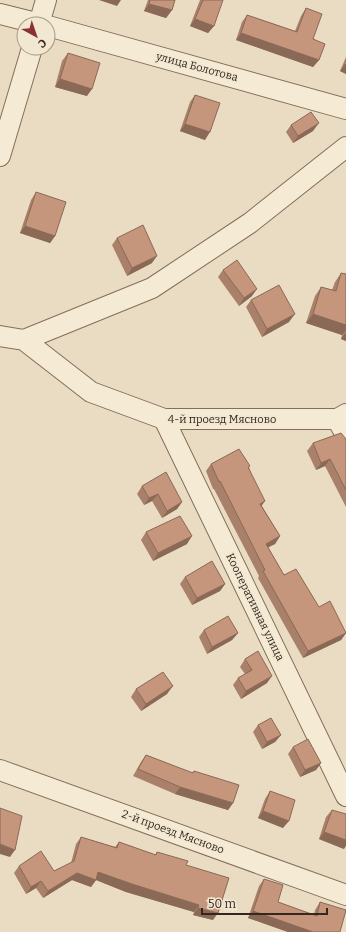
<svg xmlns="http://www.w3.org/2000/svg" width="346" height="932" font-family="Bitter,serif">
<style>
.lines{fill:none;stroke-linecap:round;stroke-linejoin:round}
.minor-casing{stroke:#826e5b;stroke-width:22}
.minor{stroke:#f5ead4;stroke-width:20}
.wall{fill:#a9816a}
.shaded-wall{fill:#8a6956}
.building{fill:#c5967b;stroke:#8a6956}
.labels{text-anchor:middle;dominant-baseline:central;stroke-width:3;stroke-linejoin:round;paint-order:stroke}
.street-label{font-size:11px;fill:#33271e;stroke:#f2e7d1}
</style>
<rect width="100%" height="100%" fill="#eadcc2"/>
<g class="lines">
<g class="minor-casing">
<path id="minor" d="M 0,14 L 40,24
M 39,24 L 46,0
M 48,26 L 346,109
M 0,156 L 32,48
M 0,336 L 24,340 L 91,392 L 164,419 L 337,419 L 346,414
M 24,340 L 152,288 L 250,223 L 346,147
M 164,419 L 346,796
M 337,419 L 346,435
M 0,770 L 346,895"/>
</g>
<use href="#minor" class="minor"/>
</g>
<path class="wall" d="M 148,0 L 175,0 L 172,10 L 166,18 L 144,11 Z
M 200,0 L 203,0 L 214,26 L 208,33 L 190,26 Z
M 306,8 L 319,60 L 313,67 L 236,40 L 242,22 L 247,15 L 295,31 L 301,16 Z
M 68,53 L 87,96 L 55,87 L 62,61 Z
M 346,57 L 346,74 L 340,71 Z
M 195,95 L 205,140 L 180,131 L 190,102 Z
M 291,125 L 313,131 L 293,143 L 286,132 Z
M 36,192 L 55,236 L 50,243 L 20,233 L 31,200 Z
M 117,238 L 152,263 L 127,276 L 112,245 Z
M 223,270 L 252,296 L 239,306 L 218,277 Z
M 341,273 L 346,274 L 346,341 L 341,339 L 342,335 L 306,323 L 315,296 L 321,287 L 332,290 L 335,282 Z
M 251,300 L 289,322 L 262,337 L 246,307 Z
M 346,439 L 346,507 L 325,466 L 316,470 L 307,451 L 313,443 Z
M 211,464 L 249,467 L 262,506 L 280,536 L 275,544 L 268,547 L 284,575 L 346,633 L 341,640 L 303,658 L 258,578 L 259,576 L 214,489 L 213,489 L 206,471 Z
M 142,486 L 182,502 L 177,509 L 162,518 L 152,501 L 144,505 L 137,494 Z
M 146,532 L 187,544 L 153,561 L 141,540 Z
M 185,577 L 225,584 L 220,591 L 192,605 L 180,584 Z
M 204,630 L 238,633 L 232,640 L 207,654 L 199,637 Z
M 245,659 L 267,683 L 241,699 L 233,685 L 238,678 L 245,674 L 240,667 Z
M 136,689 L 167,694 L 141,711 L 131,697 Z
M 258,725 L 281,735 L 275,742 L 262,749 L 253,732 Z
M 293,747 L 321,763 L 316,770 L 300,777 L 288,754 Z
M 146,755 L 192,773 L 194,771 L 233,803 L 228,810 L 175,794 L 133,776 L 141,762 Z
M 270,791 L 283,828 L 258,818 L 265,799 Z
M 332,810 L 344,849 L 319,839 L 326,817 Z
M 81,837 L 115,847 L 119,842 L 155,855 L 157,852 L 186,865 L 213,920 L 193,915 L 194,912 L 126,892 L 96,880 L 91,887 L 72,880 L 43,898 L 36,888 L 26,894 L 14,873 L 19,866 L 54,871 L 71,863 L 76,844 Z
M 264,879 L 278,902 L 314,915 L 315,910 L 320,902 L 340,932 L 288,932 L 248,918 L 259,886 Z"/>
<path class="shaded-wall" d="M 99,0 L 121,0 L 117,6 Z
M 149,4 L 172,10 L 166,18 L 144,11 Z
M 195,19 L 214,26 L 208,33 L 190,26 Z
M 241,33 L 319,60 L 313,67 L 236,40 Z
M 345,64 L 346,64 L 346,74 L 340,71 Z
M 60,79 L 92,89 L 87,96 L 55,87 Z
M 319,123 L 313,131 L 293,143 L 298,136 Z
M 185,124 L 210,132 L 205,140 L 180,131 Z
M 25,226 L 55,236 L 50,243 L 20,233 Z
M 157,256 L 152,263 L 127,276 L 132,268 Z
M 257,289 L 252,296 L 239,306 L 244,298 Z
M 295,314 L 289,322 L 262,337 L 267,329 Z
M 313,314 L 346,325 L 346,330 L 342,335 L 306,323 Z
M 346,332 L 346,341 L 341,339 Z
M 330,459 L 325,466 L 316,470 L 321,463 Z
M 158,494 L 152,501 L 144,505 L 149,498 Z
M 265,501 L 260,508 L 260,504 Z
M 182,502 L 177,509 L 162,518 L 167,511 Z
M 192,536 L 187,544 L 153,561 L 158,553 Z
M 280,536 L 275,544 L 261,551 L 266,544 Z
M 225,584 L 220,591 L 192,605 L 197,598 Z
M 238,633 L 232,640 L 207,654 L 212,647 Z
M 346,633 L 341,640 L 303,658 L 308,651 Z
M 272,676 L 267,683 L 241,699 L 246,691 Z
M 173,686 L 167,694 L 141,711 L 146,704 Z
M 281,735 L 275,742 L 262,749 L 267,742 Z
M 321,763 L 316,770 L 300,777 L 305,770 Z
M 180,787 L 233,803 L 228,810 L 175,794 Z
M 263,811 L 289,821 L 283,828 L 258,818 Z
M 324,832 L 346,840 L 346,846 L 344,849 L 319,839 Z
M 0,844 L 15,850 L 10,857 L 0,854 Z
M 98,872 L 199,905 L 194,912 L 126,892 L 96,880 L 91,887 L 72,880 L 43,898 L 48,891 L 77,873 Z
M 41,881 L 36,888 L 26,894 L 31,887 Z
M 198,908 L 218,913 L 213,920 L 193,915 Z
M 253,911 L 313,932 L 288,932 L 248,918 Z"/>
<path class="building" d="M 150,0 L 175,0 L 172,10 L 149,4 Z
M 203,0 L 223,0 L 214,26 L 195,19 Z
M 306,8 L 322,14 L 313,39 L 325,44 L 319,60 L 241,33 L 247,15 L 297,32 Z
M 68,53 L 100,63 L 92,89 L 60,79 Z
M 195,95 L 220,103 L 210,132 L 185,124 Z
M 311,112 L 319,123 L 298,136 L 291,125 Z
M 36,192 L 66,202 L 55,236 L 25,226 Z
M 143,225 L 157,256 L 132,268 L 117,238 Z
M 237,260 L 257,289 L 244,298 L 223,270 Z
M 341,273 L 346,274 L 346,325 L 313,314 L 321,287 L 336,291 Z
M 279,285 L 295,314 L 267,329 L 251,300 Z
M 341,433 L 346,439 L 346,490 L 330,459 L 321,463 L 313,443 Z
M 239,449 L 250,466 L 248,467 L 265,501 L 260,504 L 280,536 L 266,544 L 284,575 L 296,569 L 319,607 L 330,601 L 346,633 L 308,651 L 263,571 L 265,570 L 220,481 L 219,482 L 211,464 Z
M 166,472 L 182,502 L 167,511 L 158,494 L 149,498 L 142,486 Z
M 180,516 L 192,536 L 158,553 L 146,532 Z
M 212,561 L 225,584 L 197,598 L 185,577 Z
M 228,616 L 238,633 L 212,647 L 204,630 Z
M 258,651 L 272,676 L 246,691 L 238,678 L 252,670 L 245,659 Z
M 163,672 L 173,686 L 146,704 L 136,689 Z
M 271,718 L 281,735 L 267,742 L 258,725 Z
M 308,739 L 321,763 L 305,770 L 293,747 Z
M 146,755 L 193,773 L 194,771 L 239,785 L 233,803 L 180,787 L 138,769 Z
M 270,791 L 295,800 L 289,821 L 263,811 Z
M 0,808 L 22,816 L 15,850 L 0,844 Z
M 332,810 L 346,814 L 346,840 L 324,832 Z
M 81,837 L 117,848 L 119,842 L 156,855 L 157,852 L 188,861 L 186,865 L 229,878 L 218,913 L 198,908 L 199,905 L 132,884 L 98,872 L 96,880 L 77,873 L 48,891 L 41,881 L 31,887 L 19,866 L 41,851 L 54,871 L 74,861 Z
M 264,879 L 283,885 L 278,902 L 317,916 L 320,902 L 346,910 L 340,932 L 313,932 L 253,911 Z"/>
<g class="labels">
<g class="street-label">
<text transform="translate(197 67) rotate(15)">улица Болотова</text>
<text x="222" y="419">4-й проезд Мясново</text>
<text transform="translate(255 607) rotate(64)">Кооперативная улица</text>
<text transform="translate(173 832) rotate(20)">2-й проезд Мясново</text>
</g>
</g>
<g transform="translate(36 36) rotate(140)"><circle r="19" fill="#f2e7d1" stroke="#a69a89"/>
<path d="M0-3L7 15L0 10L-7 15Z" fill="#8c3035"/>
<text y="-6" font-size="11" font-weight="bold" text-anchor="middle" fill="#33271e">С</text>
</g>
<path d="M202 908v6h125v-6" fill="none" stroke="#33271e" stroke-width="2"/>
<text x="208" y="908" font-size="12" fill="#33271e" stroke="#f2e7d1" stroke-width="3" paint-order="stroke">50 m</text>
</svg>
